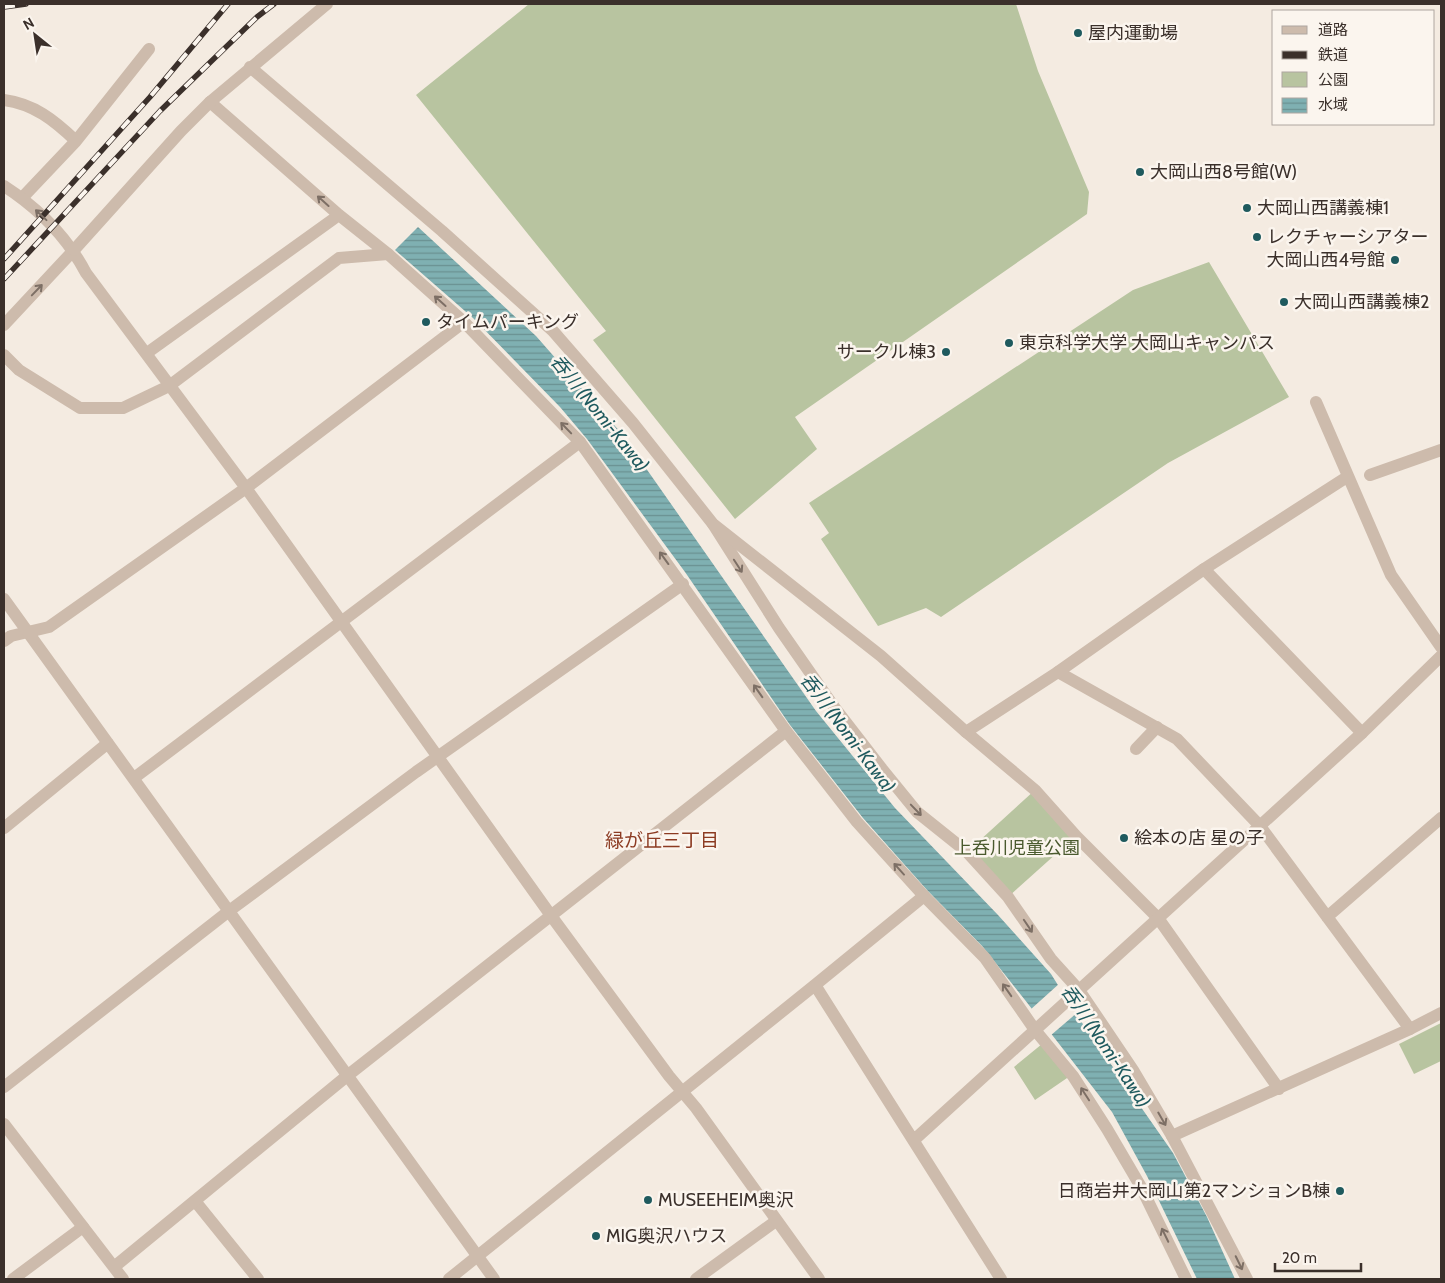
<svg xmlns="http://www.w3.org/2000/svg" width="1445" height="1283" font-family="Cabin,'Noto Sans JP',sans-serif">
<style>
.green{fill:#b8c4a0}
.water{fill:url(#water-rules)}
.pier{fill:#f4ebe1}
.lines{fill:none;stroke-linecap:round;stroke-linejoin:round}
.service{stroke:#cdbbac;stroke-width:12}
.minor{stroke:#cdbbac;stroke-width:12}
.tertiary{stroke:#cdbbac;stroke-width:12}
.rail-casing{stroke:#3b302b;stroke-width:5.5}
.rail{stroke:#fbf5ee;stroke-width:4;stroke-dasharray:11;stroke-linecap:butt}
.oneway{stroke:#7d6f65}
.poi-dot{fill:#1f5a5e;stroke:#fbf5ee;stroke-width:2}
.labels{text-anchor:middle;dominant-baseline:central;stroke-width:5;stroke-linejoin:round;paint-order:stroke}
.poi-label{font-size:18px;fill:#3b302b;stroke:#fbf5ee;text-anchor:start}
.park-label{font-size:18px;fill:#4a5a2e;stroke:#fbf5ee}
.water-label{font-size:19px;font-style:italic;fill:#1f5a5e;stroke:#fbf5ee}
.neighbourhood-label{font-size:19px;fill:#8c3b22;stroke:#fbf5ee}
</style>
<defs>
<pattern id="water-rules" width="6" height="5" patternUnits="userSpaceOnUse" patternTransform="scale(1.25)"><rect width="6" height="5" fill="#7fb0b2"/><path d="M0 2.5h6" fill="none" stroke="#699091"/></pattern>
</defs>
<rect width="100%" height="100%" fill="#f4ebe1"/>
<path class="green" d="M 529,4 L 1016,4 L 1038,71 L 1089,192 L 1087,214 L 795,417 L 817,449 L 735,519 L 593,340 L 606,331 L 416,95 Z
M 1209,262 L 1289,397 L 1168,463 L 941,617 L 926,608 L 878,626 L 821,539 L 829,533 L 809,503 L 1133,290 Z
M 1035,790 L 1076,836 L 1008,897 L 967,852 Z
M 1441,1023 L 1441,1061 L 1414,1074 L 1399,1044 Z
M 1042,1044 L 1070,1076 L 1035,1100 L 1014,1067 Z"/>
<path class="water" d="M 418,227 L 536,336 L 622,434 L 816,711 L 895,808 L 998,915 L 1051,974 L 1078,1017 L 1173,1153 L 1207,1217 L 1235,1279 L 1197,1279 L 1147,1176 L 1112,1112 L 1025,1000 L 983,947 L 927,890 L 863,818 L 790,725 L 685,572 L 587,439 L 560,407 L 473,318 L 395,250 Z"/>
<path class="pier" d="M 1060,983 L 1078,1012 L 1050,1036 L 1030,1010 Z"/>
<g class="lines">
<path class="service" d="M 4,100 C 34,104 54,120 76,141
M 22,198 L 76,141 L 149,49
M 388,254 L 464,322 L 580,442 L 786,731 L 857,822 L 924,896 L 985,958 L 1035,1030 L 1073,1076 L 1107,1129 L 1141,1187 L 1186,1279
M 1370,475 L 1441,450
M 713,524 L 779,628 L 834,707 L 882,769 L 917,812 L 967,852 L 1008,897 L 1051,959 L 1079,990
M 1204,569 L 1362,733
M 4,641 L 11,636 L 28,632
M 1058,672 L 1177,739 L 1260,826 L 1410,1029 L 1172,1136
M 966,732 L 1035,790 L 1076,836 L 1158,918 L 1279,1089
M 1327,917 L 1441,818
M 195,1201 L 258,1279
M 13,1279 L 83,1227
M 696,1279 L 776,1221"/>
<path class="minor" d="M 250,67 L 442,231 L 553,331 L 633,423 L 713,524 L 881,656 L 966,732 L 1058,672 L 1204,569 L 1347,477
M 210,102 L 339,215 L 388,254
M 4,186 C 38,208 67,237 86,273 L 246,488 L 552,917 L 669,1076 L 696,1108 L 819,1279
M 4,325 L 74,250
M 147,353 L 339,215
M 4,355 L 19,370 L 80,408 L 123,408 L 169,386 L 339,258 L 388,254
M 1316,402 L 1391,575 L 1441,647
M 4,599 L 494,1279
M 28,632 L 49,627 L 246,488 L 464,322
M 1136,749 L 1157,727
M 134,778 L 580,442
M 4,828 L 108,743
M 815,985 L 1001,1279
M 1079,990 L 1133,1070 L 1172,1136 L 1247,1279
M 1410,1029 L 1441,1013
M 4,1087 L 229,911 L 416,772 L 683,584
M 4,1124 L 123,1279
M 914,1140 L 1362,733 L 1441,656
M 114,1267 L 347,1076 L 786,731
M 449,1279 L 815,985 L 924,896"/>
<path class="tertiary" d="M 74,250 L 181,131 L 210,102 L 327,4"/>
<g class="rail-casing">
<path id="rail" d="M 4,7 L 26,4
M 4,259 L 150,97 L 228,4
M 4,279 L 160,111 L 257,17 L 274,4"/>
</g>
<use href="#rail" class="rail"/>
</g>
<defs><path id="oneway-shaft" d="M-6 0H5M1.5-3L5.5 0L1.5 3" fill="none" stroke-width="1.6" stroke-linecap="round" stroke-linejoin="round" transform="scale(1.25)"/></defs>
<g class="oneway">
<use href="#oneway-shaft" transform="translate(323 201) rotate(-138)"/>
<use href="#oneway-shaft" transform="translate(41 215) rotate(-137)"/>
<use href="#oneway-shaft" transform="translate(37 290) rotate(-46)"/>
<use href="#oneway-shaft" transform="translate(440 301) rotate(-138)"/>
<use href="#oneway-shaft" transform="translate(566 428) rotate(-134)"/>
<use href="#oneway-shaft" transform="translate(664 558) rotate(-126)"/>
<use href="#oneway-shaft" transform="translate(738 566) rotate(57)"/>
<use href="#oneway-shaft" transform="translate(758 691) rotate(-125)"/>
<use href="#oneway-shaft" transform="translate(916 810) rotate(46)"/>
<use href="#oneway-shaft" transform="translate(899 869) rotate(-132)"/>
<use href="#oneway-shaft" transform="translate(1028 926) rotate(56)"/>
<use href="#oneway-shaft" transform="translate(1007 990) rotate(-125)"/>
<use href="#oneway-shaft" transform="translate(1085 1094) rotate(-123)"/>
<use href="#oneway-shaft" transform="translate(1162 1119) rotate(60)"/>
<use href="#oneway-shaft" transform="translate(1165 1235) rotate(-116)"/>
<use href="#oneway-shaft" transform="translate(1239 1263) rotate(64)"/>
</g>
<g class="poi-dot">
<circle cx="1078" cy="33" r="5"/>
<circle cx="1140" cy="172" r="5"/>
<circle cx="1247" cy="208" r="5"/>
<circle cx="1257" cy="237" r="5"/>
<circle cx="1395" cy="260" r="5"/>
<circle cx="1284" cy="302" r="5"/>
<circle cx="426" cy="322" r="5"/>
<circle cx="1009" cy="343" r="5"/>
<circle cx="946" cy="352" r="5"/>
<circle cx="1124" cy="838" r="5"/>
<circle cx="1340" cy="1191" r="5"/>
<circle cx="648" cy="1200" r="5"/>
<circle cx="596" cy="1236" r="5"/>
</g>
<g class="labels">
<g class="poi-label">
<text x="1088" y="33">屋内運動場</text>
<text x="1150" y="172">大岡山西8号館(W)</text>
<text x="1257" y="208">大岡山西講義棟1</text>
<text x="1267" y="237">レクチャーシアター</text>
<text x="1385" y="260" text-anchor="end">大岡山西4号館</text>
<text x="1294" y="302">大岡山西講義棟2</text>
<text x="436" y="322">タイムパーキング</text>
<text x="1019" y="343">東京科学大学 大岡山キャンパス</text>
<text x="936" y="352" text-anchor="end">サークル棟3</text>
<text x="1134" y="838">絵本の店 星の子</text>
<text x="1330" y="1191" text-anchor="end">日商岩井大岡山第2マンションB棟</text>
<text x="658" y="1200">MUSEEHEIM奥沢</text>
<text x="606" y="1236">MIG奥沢ハウス</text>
</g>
<g class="park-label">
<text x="1017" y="848">上呑川児童公園</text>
</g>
<g class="water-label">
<text transform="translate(600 413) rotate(51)">呑川 (Nomi-Kawa)</text>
<text transform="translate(848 733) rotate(53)">呑川 (Nomi-Kawa)</text>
<text transform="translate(1106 1046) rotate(56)">呑川 (Nomi-Kawa)</text>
</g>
<g class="neighbourhood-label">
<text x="662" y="840">緑が丘三丁目</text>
</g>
</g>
<rect width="1445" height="1283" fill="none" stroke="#3b302b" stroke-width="10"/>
<rect x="1272" y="10" width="162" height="115" fill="#fbf5ee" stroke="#aea6a0"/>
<rect x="1282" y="26" width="25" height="8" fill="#cdbbac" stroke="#aea6a0"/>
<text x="1318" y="35" font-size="15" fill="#3b302b">道路</text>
<rect x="1282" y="51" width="25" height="8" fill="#3b302b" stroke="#aea6a0"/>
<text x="1318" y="60" font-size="15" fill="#3b302b">鉄道</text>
<rect x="1282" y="72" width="25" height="15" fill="#b8c4a0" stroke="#aea6a0"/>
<text x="1318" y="85" font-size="15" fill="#3b302b">公園</text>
<rect x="1282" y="98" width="25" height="15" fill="url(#water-rules)" stroke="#aea6a0"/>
<text x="1318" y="110" font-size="15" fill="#3b302b">水域</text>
<g transform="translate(35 35) rotate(330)" stroke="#fbf5ee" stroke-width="4" paint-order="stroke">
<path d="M0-4L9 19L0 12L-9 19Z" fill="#3b302b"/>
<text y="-8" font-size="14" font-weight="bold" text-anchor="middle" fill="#3b302b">N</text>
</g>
<path d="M1275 1263v8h86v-8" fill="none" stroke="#3b302b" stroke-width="2.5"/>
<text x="1282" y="1263" font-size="15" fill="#3b302b" stroke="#fbf5ee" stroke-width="4" paint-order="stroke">20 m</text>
</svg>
